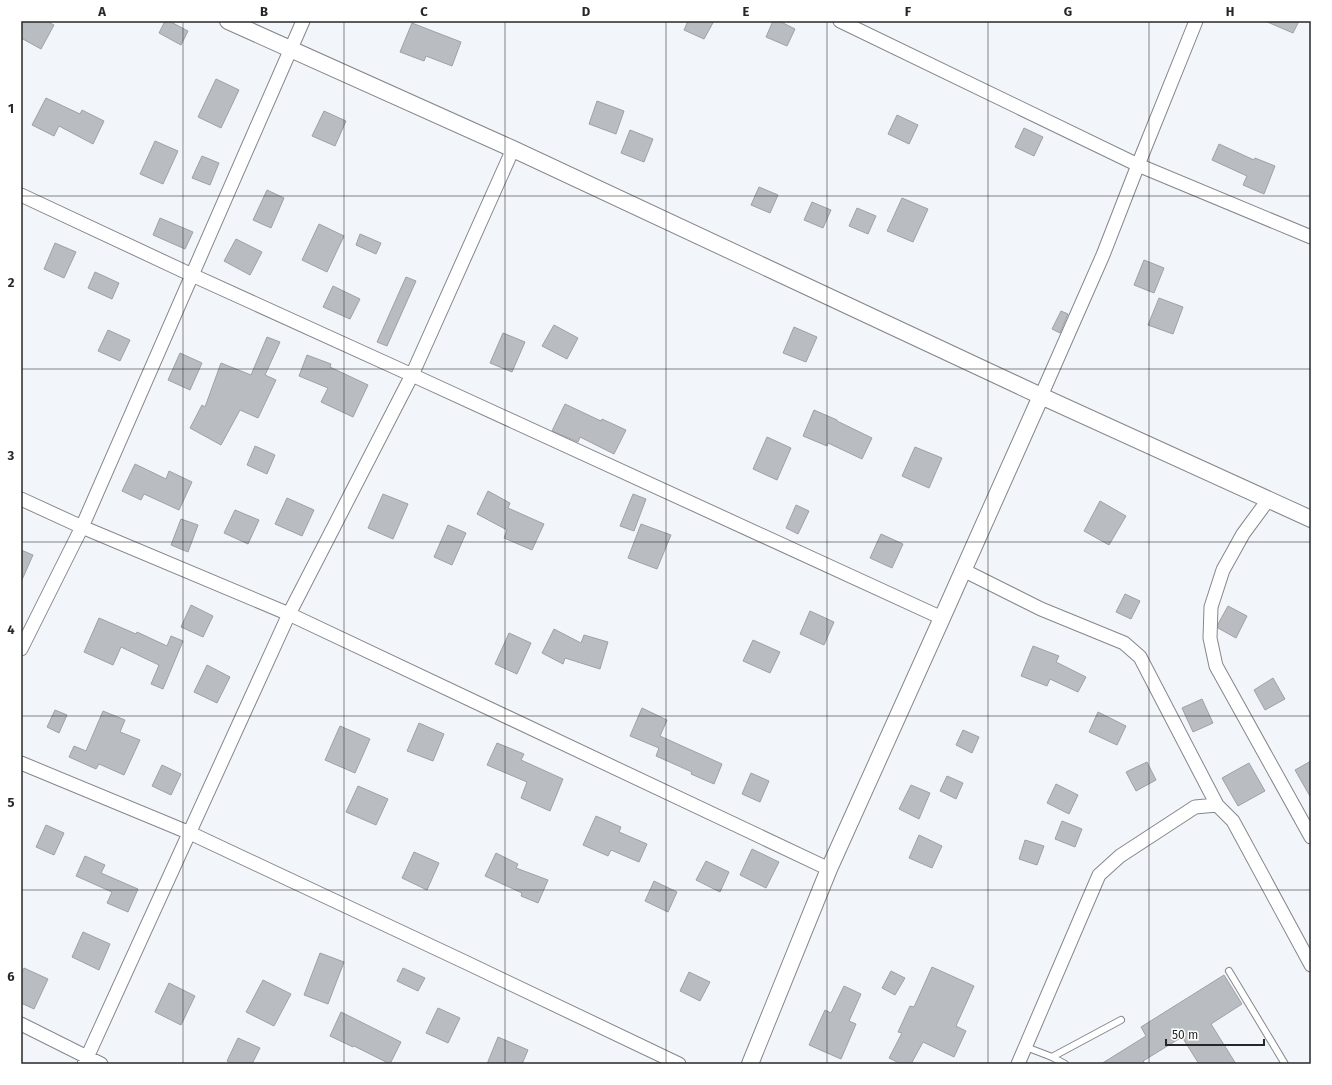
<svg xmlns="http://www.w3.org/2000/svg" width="1332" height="1085" font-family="'Fira Sans',sans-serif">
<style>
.building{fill:#b9bdc1;stroke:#9ea2a6}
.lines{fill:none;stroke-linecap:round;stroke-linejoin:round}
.service-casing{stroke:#84878b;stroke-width:8}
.minor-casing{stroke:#84878b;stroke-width:15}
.tertiary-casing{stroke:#84878b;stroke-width:18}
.service{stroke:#fff;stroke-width:6}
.minor{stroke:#fff;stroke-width:13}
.tertiary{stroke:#fff;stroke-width:16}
.grid{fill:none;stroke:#262728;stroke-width:1;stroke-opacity:0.55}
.neatline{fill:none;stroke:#262728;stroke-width:1.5}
.grid-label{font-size:13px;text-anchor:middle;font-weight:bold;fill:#262728}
</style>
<rect width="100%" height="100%" fill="#f2f6fa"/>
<path class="building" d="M 21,21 L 46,21 L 54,25 L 41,49 L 21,38 Z
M 165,21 L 169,21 L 188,31 L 181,45 L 159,33 Z
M 688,21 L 714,21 L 704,39 L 684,30 Z
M 773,21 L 779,21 L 795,29 L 787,46 L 766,37 Z
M 1265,21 L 1299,21 L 1293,33 Z
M 412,23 L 461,42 L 452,66 L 426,56 L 424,61 L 400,52 Z
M 216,79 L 239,90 L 221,128 L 198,117 Z
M 46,98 L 80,114 L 82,110 L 104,121 L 93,144 L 59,126 L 54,136 L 32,125 Z
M 597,101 L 624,111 L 616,134 L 589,124 Z
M 324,111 L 346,121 L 335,146 L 312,136 Z
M 897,115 L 918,125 L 909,144 L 888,134 Z
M 1024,128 L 1043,137 L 1034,156 L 1015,147 Z
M 630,130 L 653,139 L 644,162 L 621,153 Z
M 155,141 L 178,151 L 163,184 L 140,174 Z
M 1219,144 L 1254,160 L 1255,158 L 1275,166 L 1264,194 L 1243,185 L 1247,176 L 1212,160 Z
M 202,156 L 219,163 L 210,185 L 192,178 Z
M 759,187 L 778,195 L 770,213 L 751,205 Z
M 267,190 L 284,198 L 271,228 L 253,220 Z
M 902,198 L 928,209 L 913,242 L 887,231 Z
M 812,202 L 831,210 L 823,228 L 804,220 Z
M 857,208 L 876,216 L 868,234 L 849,226 Z
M 160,218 L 193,232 L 185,249 L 153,235 Z
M 319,224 L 344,236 L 327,272 L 302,260 Z
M 360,234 L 381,243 L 376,254 L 356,245 Z
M 236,239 L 262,252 L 250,275 L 224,261 Z
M 55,243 L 76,252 L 64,278 L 44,269 Z
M 1144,260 L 1164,268 L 1154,293 L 1134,285 Z
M 95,272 L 119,283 L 112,299 L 88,288 Z
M 406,277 L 416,281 L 387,346 L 377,342 Z
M 333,286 L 360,299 L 350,319 L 323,307 Z
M 1159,298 L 1183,307 L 1173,334 L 1148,325 Z
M 1061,311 L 1068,314 L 1060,333 L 1052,329 Z
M 554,325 L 578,338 L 567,359 L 542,346 Z
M 794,327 L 817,337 L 806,362 L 783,353 Z
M 108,330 L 130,340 L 120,361 L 98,351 Z
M 503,333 L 525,342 L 512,372 L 490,363 Z
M 267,337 L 280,342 L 265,375 L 276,380 L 258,418 L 240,410 L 221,445 L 190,428 L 202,405 L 205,407 L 221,363 L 251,375 Z
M 180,353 L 202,363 L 190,390 L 168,380 Z
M 307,355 L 331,364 L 330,367 L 368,385 L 353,417 L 321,402 L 328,388 L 299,376 Z
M 565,404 L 601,421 L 602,419 L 626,430 L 614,454 L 580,437 L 578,442 L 552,431 Z
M 814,410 L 837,420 L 837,421 L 872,438 L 862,459 L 828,443 L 827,446 L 803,436 Z
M 767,437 L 791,448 L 777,480 L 753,469 Z
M 255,446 L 275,455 L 267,474 L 247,465 Z
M 915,447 L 942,458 L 929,488 L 902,476 Z
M 135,464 L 166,479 L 169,471 L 192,482 L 179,510 L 144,494 L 141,500 L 122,491 Z
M 488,491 L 510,503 L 508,508 L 544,524 L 532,550 L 504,538 L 507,530 L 477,514 Z
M 383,494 L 408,504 L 393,539 L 368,528 Z
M 633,494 L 646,499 L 634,531 L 620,526 Z
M 287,498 L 314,510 L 302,536 L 275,524 Z
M 1100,501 L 1126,516 L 1109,545 L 1084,531 Z
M 796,505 L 809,511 L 798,534 L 786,528 Z
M 235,510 L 259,520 L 248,544 L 224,533 Z
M 181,519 L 198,525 L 188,552 L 171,545 Z
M 641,524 L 671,535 L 657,569 L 628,558 Z
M 448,525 L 466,533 L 452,565 L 434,557 Z
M 881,534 L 903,544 L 892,568 L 870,558 Z
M 21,550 L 33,555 L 21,582 Z
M 1125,594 L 1140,601 L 1131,619 L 1116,612 Z
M 191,605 L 213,616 L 203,637 L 181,627 Z
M 1228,606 L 1247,616 L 1236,638 L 1218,628 L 1218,624 Z
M 810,611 L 834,622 L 824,645 L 800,634 Z
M 99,618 L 136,634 L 137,632 L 167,646 L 171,636 L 183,641 L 163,689 L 151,684 L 159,665 L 121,647 L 113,665 L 84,652 Z
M 554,629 L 581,643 L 584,635 L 608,642 L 600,669 L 565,658 L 563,664 L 542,653 Z
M 509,633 L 531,643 L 517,674 L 495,664 Z
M 753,640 L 780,652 L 770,673 L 743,661 Z
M 1033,646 L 1059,656 L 1056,662 L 1086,677 L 1078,692 L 1050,679 L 1047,686 L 1021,676 Z
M 207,665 L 230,677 L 217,703 L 194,692 Z
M 1273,678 L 1285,699 L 1265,710 L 1254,690 Z
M 1202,699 L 1213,723 L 1193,732 L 1182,708 Z
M 642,708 L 667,720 L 660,736 L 722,764 L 714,784 L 691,774 L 692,772 L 656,756 L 659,748 L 630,736 Z
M 55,710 L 67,715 L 59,733 L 47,727 Z
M 103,711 L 125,720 L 120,732 L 140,740 L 124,775 L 99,764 L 96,769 L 69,757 L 74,746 L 86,751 Z
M 1098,712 L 1126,726 L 1117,745 L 1089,732 Z
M 419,723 L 444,734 L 433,761 L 407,751 Z
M 340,726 L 370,739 L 355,773 L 325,760 Z
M 963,730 L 979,737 L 972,753 L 956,745 Z
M 497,743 L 524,754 L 521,760 L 563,779 L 550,811 L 521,798 L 527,782 L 487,765 Z
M 1311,761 L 1311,798 L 1295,770 Z
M 1147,762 L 1156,780 L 1136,791 L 1126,772 Z
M 1249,763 L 1265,791 L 1238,806 L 1222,778 Z
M 162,765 L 181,774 L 171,795 L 152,786 Z
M 751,773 L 769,781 L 760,802 L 742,794 Z
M 947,776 L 963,783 L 956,799 L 940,791 Z
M 1056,784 L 1078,795 L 1069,814 L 1047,803 Z
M 911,785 L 930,793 L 919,819 L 899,809 Z
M 358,786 L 388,799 L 376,825 L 346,812 Z
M 596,816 L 621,827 L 619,832 L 647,844 L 639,862 L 611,850 L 608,856 L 583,845 Z
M 1062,821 L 1082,829 L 1075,847 L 1055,839 Z
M 46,825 L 64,833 L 54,855 L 36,847 Z
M 919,835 L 942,846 L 932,868 L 909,858 Z
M 1025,840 L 1044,846 L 1037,865 L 1019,859 Z
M 752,849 L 779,862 L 766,888 L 740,875 Z
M 414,852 L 439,863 L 427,890 L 402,878 Z
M 496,853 L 518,864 L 516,868 L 548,880 L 538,903 L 521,896 L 522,893 L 485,876 Z
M 85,856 L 105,865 L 101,873 L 138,889 L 128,912 L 107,903 L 112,892 L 76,876 Z
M 706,861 L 729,872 L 720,892 L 696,880 Z
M 654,881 L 677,892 L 668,912 L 645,901 Z
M 83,932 L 110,944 L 99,970 L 72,957 Z
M 320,953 L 344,962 L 328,1004 L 304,995 Z
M 932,967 L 974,986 L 956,1026 L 966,1031 L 954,1057 L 923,1042 L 911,1064 L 901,1064 L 889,1058 L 902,1033 L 898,1032 L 910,1006 L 914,1007 Z
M 24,968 L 48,979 L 34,1009 L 21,1003 L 21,975 Z
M 403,968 L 425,978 L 418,991 L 397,981 Z
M 891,971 L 905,978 L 895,995 L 882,988 Z
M 689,972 L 710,982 L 700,1001 L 680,991 Z
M 1224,975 L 1242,1004 L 1211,1024 L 1236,1064 L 1199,1064 L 1182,1037 L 1143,1061 L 1146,1064 L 1101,1064 L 1146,1036 L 1141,1027 Z
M 263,980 L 291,994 L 274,1026 L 246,1012 Z
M 169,983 L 195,996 L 181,1025 L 155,1012 Z
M 844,986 L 861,994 L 849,1021 L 856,1024 L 841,1059 L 809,1045 L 825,1010 L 831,1013 Z
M 438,1008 L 460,1018 L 448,1043 L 426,1033 Z
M 341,1012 L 401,1042 L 390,1064 L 354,1046 L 353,1047 L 330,1036 Z
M 498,1037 L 528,1050 L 522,1064 L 487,1064 Z
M 238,1038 L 260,1048 L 252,1064 L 234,1064 L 227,1061 Z"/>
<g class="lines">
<g class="service-casing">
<path id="service" d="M 1229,971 L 1285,1064
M 1026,1047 L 1052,1057 L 1065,1064
M 1052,1057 L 1121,1020"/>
</g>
<g class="minor-casing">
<path id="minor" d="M 840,21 L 1138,165 L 1311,237
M 21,195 L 192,275 L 412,375 L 942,618
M 1041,396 L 1103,255 L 1138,165 L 1196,21
M 21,499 L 82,527 L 303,21
M 1268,500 L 1243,534 L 1223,570 L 1211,607 L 1210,638 L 1216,666 L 1311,837
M 963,570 L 1041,609 L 1124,643 L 1140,657 L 1217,805
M 21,649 L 82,527 L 289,614 L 829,869
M 21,763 L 190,833 L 465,962 L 679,1064
M 21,1024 L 101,1064
M 84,1064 L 289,614 L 412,375 L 513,149
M 1018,1064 L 1099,875 L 1120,856 L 1195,807 L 1217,805 L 1233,821 L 1311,965"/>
</g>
<g class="tertiary-casing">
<path id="tertiary" d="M 228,21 L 513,149 L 1041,396 L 1311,519
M 750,1064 L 829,869 L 942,618 L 1041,396"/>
</g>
<use href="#service" class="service"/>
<use href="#minor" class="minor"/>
<use href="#tertiary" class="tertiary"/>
</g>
<path class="grid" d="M 183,21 L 183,1064M 344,21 L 344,1064M 505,21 L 505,1064M 666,21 L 666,1064M 827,21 L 827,1064M 988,21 L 988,1064M 1149,21 L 1149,1064M 21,196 L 1311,196M 21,369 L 1311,369M 21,542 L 1311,542M 21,716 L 1311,716M 21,890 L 1311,890"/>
<rect width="1332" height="1085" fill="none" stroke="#ffffff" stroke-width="44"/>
<path d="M1166 1039v6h98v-6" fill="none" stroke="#262728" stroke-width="2"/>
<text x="1172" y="1039" font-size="12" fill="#262728" stroke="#ffffff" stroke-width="3" paint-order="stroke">50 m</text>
<rect x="22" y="22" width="1288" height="1041" class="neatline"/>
<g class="grid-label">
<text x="102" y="16">A</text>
<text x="264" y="16">B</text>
<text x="424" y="16">C</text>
<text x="586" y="16">D</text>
<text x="746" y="16">E</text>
<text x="908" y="16">F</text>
<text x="1068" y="16">G</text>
<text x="1230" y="16">H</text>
<text x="11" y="113">1</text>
<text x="11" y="287">2</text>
<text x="11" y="460">3</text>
<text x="11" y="634">4</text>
<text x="11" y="807">5</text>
<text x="11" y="981">6</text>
</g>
</svg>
